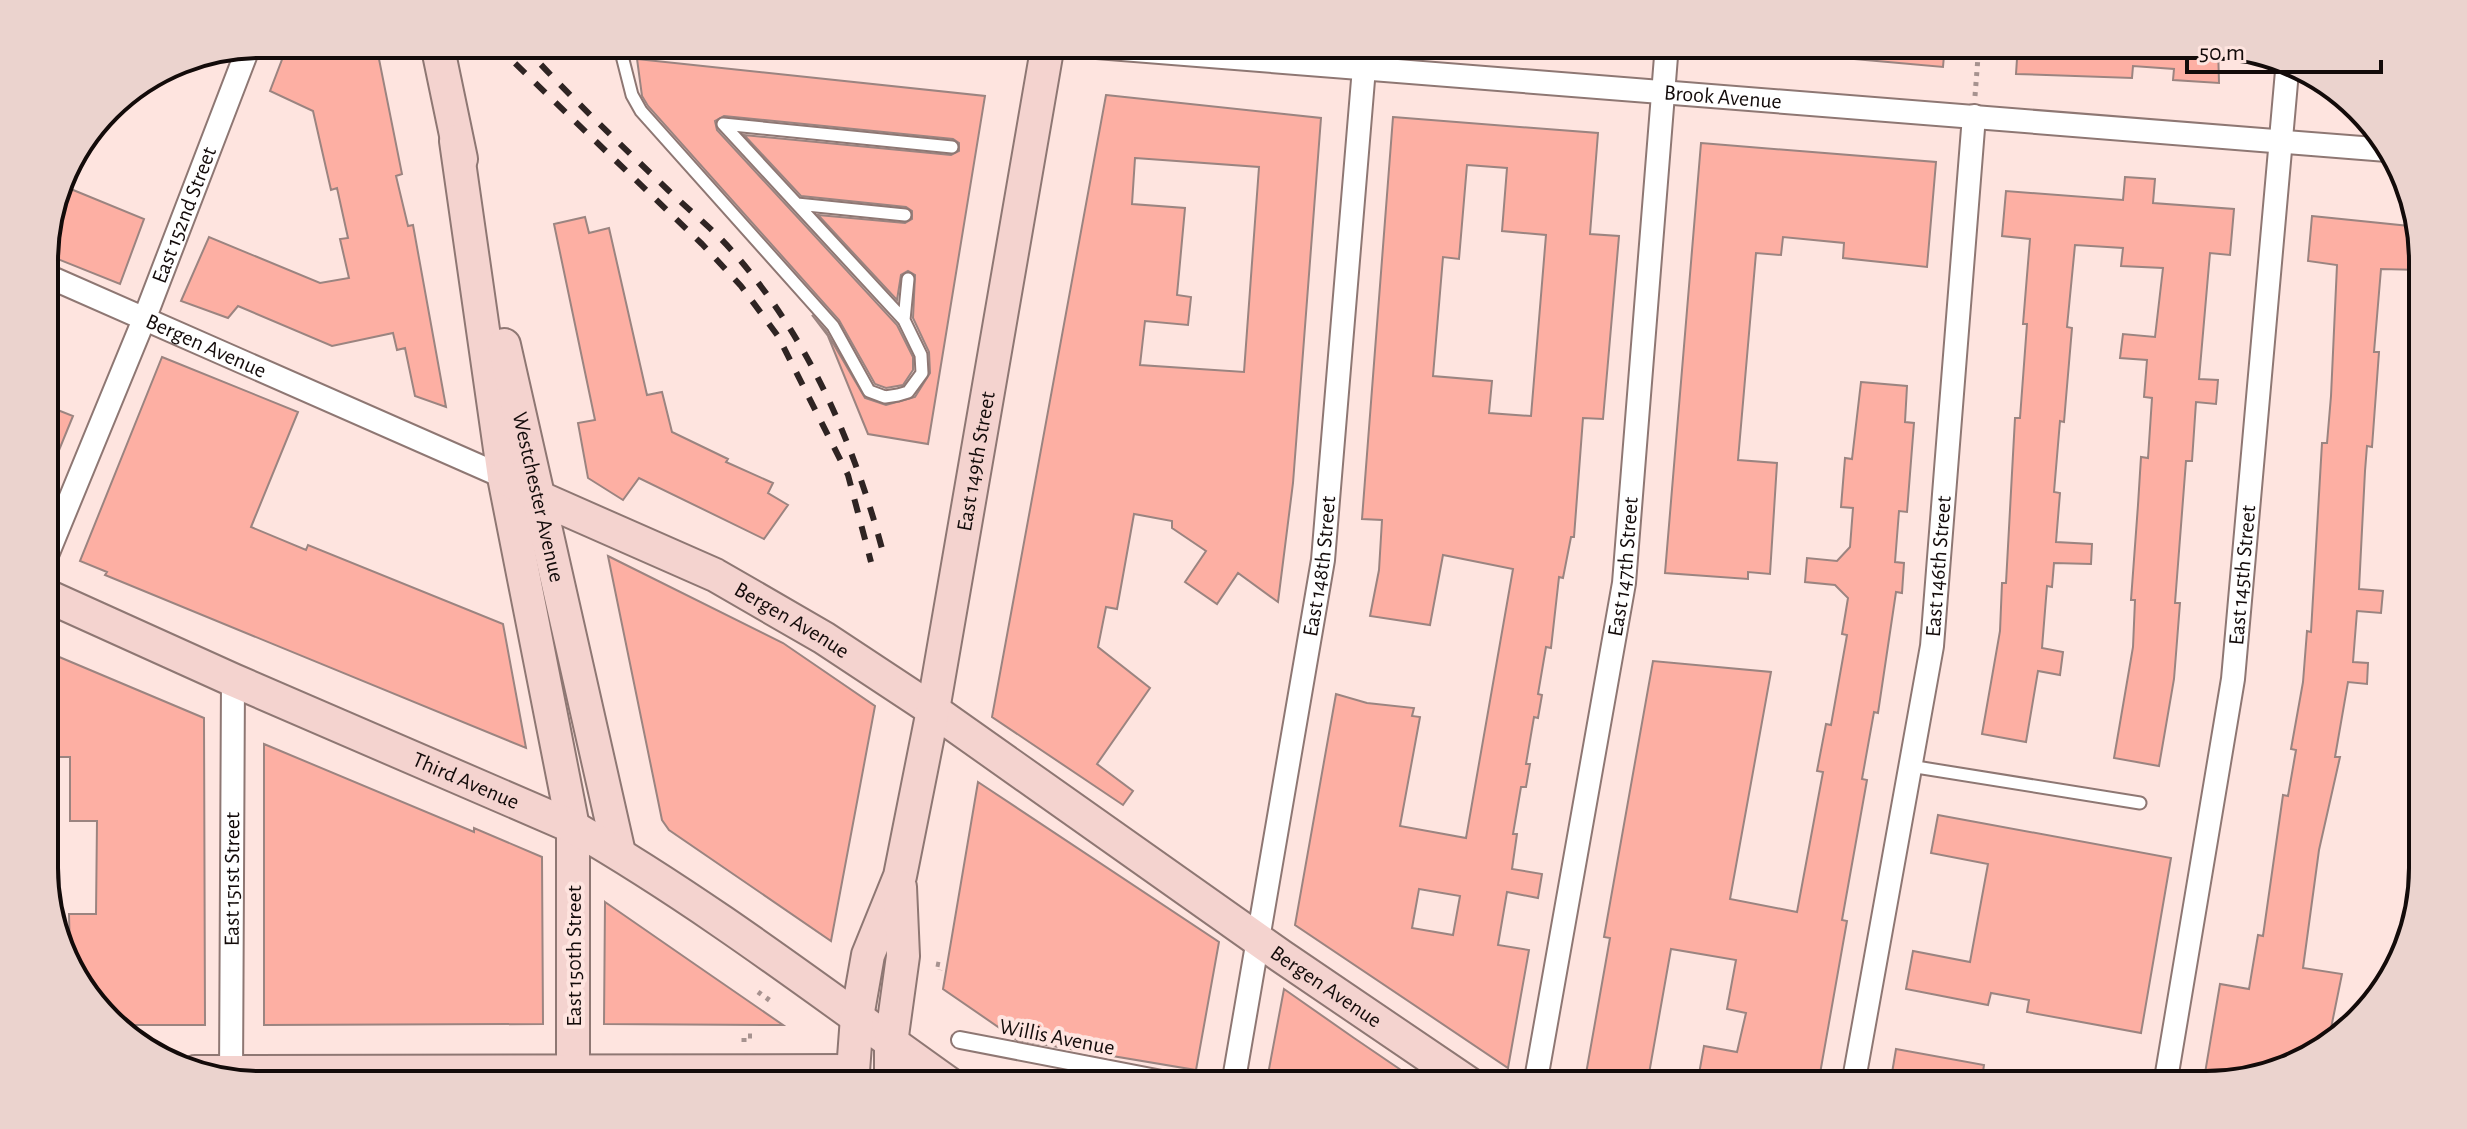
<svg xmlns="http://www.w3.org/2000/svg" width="2467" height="1129" font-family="'Alegreya Sans',sans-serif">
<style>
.building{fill:#fdafa3;stroke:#9b8480;stroke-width:2;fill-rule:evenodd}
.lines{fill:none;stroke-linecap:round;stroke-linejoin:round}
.service-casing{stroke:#8e7773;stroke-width:15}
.pedestrian-casing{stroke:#8e7773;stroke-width:20}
.minor-casing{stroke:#8e7773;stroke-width:26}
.secondary-casing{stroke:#8e7773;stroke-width:36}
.path{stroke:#a6928f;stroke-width:5;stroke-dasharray:4 6;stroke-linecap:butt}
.service{stroke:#fff;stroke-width:11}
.pedestrian{stroke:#fff;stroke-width:16}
.minor{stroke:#fff;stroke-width:22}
.secondary{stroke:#f4d3cf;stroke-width:32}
.rail{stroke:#2f2423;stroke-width:6;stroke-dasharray:14 14;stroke-linecap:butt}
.labels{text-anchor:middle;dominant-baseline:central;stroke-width:8;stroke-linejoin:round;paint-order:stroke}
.street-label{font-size:22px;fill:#130b0a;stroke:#fee4df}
.rim{fill:none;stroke:#130b0a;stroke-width:4}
</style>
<rect width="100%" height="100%" fill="#fee4df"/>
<path class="building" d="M 288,44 L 376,44 L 402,174 L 396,176 L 408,226 L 413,225 L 446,407 L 415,396 L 405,348 L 397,350 L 393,333 L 332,346 L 238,306 L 228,318 L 181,301 L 209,237 L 320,283 L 349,278 L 340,239 L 348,238 L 337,188 L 331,190 L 313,111 L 270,91 Z
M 1856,44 L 1945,44 L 1943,67 L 1855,59 Z
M 2018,44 L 2206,44 L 2218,46 L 2219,83 L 2173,80 L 2174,69 L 2133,66 L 2132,78 L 2016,74 Z
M 637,59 L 985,96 L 928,444 L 868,434 L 828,336 L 812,315 L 826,331 L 865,398 L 886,405 L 915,397 L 930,373 L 929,352 L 913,318 L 915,275 L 908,271 L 901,275 L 897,300 L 818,215 L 905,223 L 912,219 L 912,211 L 906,207 L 801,196 L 744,135 L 951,155 L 959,151 L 959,143 L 953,139 L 724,116 L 715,121 L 717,130 L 897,325 L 913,357 L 913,370 L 903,385 L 886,388 L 875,384 L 839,320 L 648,106 L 642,96 Z
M 1106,95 L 1321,118 L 1293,483 L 1278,602 L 1238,573 L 1217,604 L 1185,582 L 1206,551 L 1172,528 L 1172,521 L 1134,514 L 1117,609 L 1106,607 L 1098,647 L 1150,688 L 1097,764 L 1133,791 L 1123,805 L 992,717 ZM 1135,158 L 1259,167 L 1244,372 L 1140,365 L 1145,321 L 1188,325 L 1191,297 L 1177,295 L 1185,208 L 1132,204 Z
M 1393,117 L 1598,133 L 1590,234 L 1619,236 L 1603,419 L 1583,418 L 1574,537 L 1571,537 L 1563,578 L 1559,577 L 1551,648 L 1546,647 L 1538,694 L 1542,695 L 1538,718 L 1534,717 L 1526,764 L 1530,764 L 1526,787 L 1521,787 L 1513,834 L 1517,834 L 1512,869 L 1542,874 L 1538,898 L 1507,892 L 1498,945 L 1529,950 L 1508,1068 L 1295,925 L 1336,694 L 1367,703 L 1414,708 L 1412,716 L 1420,717 L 1400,826 L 1466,838 L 1513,569 L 1443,555 L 1430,625 L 1370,616 L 1379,570 L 1382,520 L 1362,519 ZM 1467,165 L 1507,168 L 1502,231 L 1546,235 L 1531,416 L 1489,413 L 1492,381 L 1433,376 L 1443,257 L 1459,259 ZM 1419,889 L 1460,896 L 1453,935 L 1412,928 Z
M 1701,143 L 1936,162 L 1927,267 L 1843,258 L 1844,243 L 1783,237 L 1781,255 L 1756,253 L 1738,460 L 1777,463 L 1770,574 L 1748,572 L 1748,579 L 1665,573 Z
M 2125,177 L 2155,179 L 2153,203 L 2234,209 L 2230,255 L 2210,253 L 2199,379 L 2218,380 L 2216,404 L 2196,402 L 2192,461 L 2186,461 L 2175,603 L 2180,603 L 2174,679 L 2159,766 L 2114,758 L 2133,647 L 2135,600 L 2131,600 L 2138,505 L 2141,457 L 2148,458 L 2152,398 L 2144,397 L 2147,360 L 2120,358 L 2123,334 L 2155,337 L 2163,268 L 2121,266 L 2123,248 L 2075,245 L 2067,327 L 2072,328 L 2066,398 L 2064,422 L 2060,421 L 2054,492 L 2060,493 L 2056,542 L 2092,544 L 2091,564 L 2054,563 L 2052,587 L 2047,586 L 2042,648 L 2063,652 L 2060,675 L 2038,671 L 2026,742 L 1982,734 L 2000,631 L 2002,583 L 2006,583 L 2015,418 L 2020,418 L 2027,324 L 2023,324 L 2030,239 L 2002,236 L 2006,191 L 2123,200 Z
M 61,185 L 144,219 L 120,284 L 45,254 Z
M 2312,216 L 2419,227 L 2421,233 L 2421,270 L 2381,269 L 2374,352 L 2379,352 L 2372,447 L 2367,446 L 2365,471 L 2359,589 L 2383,591 L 2381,613 L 2357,611 L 2353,662 L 2368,663 L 2367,684 L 2348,682 L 2335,757 L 2340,757 L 2319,850 L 2303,968 L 2342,974 L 2327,1048 L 2220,1085 L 2203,1085 L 2220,984 L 2249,989 L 2258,935 L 2263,936 L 2283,795 L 2288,796 L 2296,750 L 2291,749 L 2303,682 L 2307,631 L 2311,632 L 2322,443 L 2327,443 L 2331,396 L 2337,265 L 2308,261 Z
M 585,217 L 589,233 L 609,228 L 647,395 L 662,392 L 672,432 L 728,459 L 726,462 L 773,483 L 768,493 L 788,505 L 764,539 L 639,478 L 623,500 L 588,478 L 578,423 L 595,420 L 554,224 Z
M 162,357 L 298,412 L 251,527 L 306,550 L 308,545 L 503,624 L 526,748 L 105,575 L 107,572 L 80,561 Z
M 1861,382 L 1907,386 L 1905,422 L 1914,423 L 1907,512 L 1899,511 L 1895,562 L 1904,563 L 1902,593 L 1896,592 L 1878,713 L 1874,712 L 1862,779 L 1867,780 L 1842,920 L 1847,921 L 1818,1085 L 1697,1085 L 1704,1046 L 1737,1052 L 1746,1013 L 1727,1009 L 1736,960 L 1671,949 L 1647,1085 L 1584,1085 L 1610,938 L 1604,937 L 1653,661 L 1771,672 L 1730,899 L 1797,912 L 1823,772 L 1817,771 L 1826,724 L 1831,725 L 1847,635 L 1842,634 L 1848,598 L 1835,585 L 1805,582 L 1807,558 L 1837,561 L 1850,547 L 1853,508 L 1841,507 L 1845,458 L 1852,459 Z
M 45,405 L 73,416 L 46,482 L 45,481 Z
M 608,556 L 783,643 L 875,706 L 831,941 L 669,830 L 662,820 Z
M 45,651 L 204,718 L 205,1025 L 121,1025 L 89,1001 L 70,954 L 69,914 L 96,914 L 97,821 L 70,821 L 70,757 L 46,757 Z
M 264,744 L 474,832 L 474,828 L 542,857 L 543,1024 L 264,1025 Z
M 978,782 L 1219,942 L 1196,1070 L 1017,1040 L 943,989 Z
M 1938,815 L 2171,858 L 2141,1033 L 2027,1012 L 2029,1000 L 1991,993 L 1988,1005 L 1906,989 L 1913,951 L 1970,962 L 1988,864 L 1931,853 Z
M 605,902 L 696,965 L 783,1025 L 604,1024 Z
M 1284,989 L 1354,1038 L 1423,1085 L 1266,1085 Z
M 1896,1049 L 1984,1065 L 1981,1085 L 1890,1085 Z"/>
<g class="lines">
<g class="service-casing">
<path id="service" d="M 619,44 L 632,95 L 641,111 L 833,326 L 869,391 L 885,397 L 898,395 L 908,392 L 922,373 L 921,355 L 904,320 L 723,124 L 952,147
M 797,204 L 905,215
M 904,320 L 908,279
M 1910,766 L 2140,803"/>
</g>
<g class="pedestrian-casing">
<path id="pedestrian" d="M 960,1040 L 1193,1085"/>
</g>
<g class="minor-casing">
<g id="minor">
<path id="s1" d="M 1059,44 L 2387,150"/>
<path id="s2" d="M 45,275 L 504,477"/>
<path id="s3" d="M 45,560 L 145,317 L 249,46"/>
<path id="s4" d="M 231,1079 L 233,680"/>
<path id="s5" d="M 1233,1085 L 1323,560 L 1366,44"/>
<path id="s6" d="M 1535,1085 L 1624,583 L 1667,44"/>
<path id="s7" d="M 1853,1085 L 1932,646 L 1974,116"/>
<path id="s8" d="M 2165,1085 L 2233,679 L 2288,60"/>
</g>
</g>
<g class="secondary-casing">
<g id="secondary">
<path d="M 437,44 L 461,159"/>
<path d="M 456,141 L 504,477 L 573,827 L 573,1072"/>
<path id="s9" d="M 504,345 L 619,853"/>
<path id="s10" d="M 504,477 L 538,497 L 715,575 L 824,638 L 933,710 L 1281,956 L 1471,1085"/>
<path id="s11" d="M 45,595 L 233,680 L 573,827 C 705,903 827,997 951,1085"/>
<path d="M 195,1072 L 852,1071"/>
<path id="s12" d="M 852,1085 L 857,1017 L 868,955 L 900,876 L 933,710 L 1048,44"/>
<path d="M 891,1085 L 891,1043 L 903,956 L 900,887"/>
</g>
</g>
<path class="path" d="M 1975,96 L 1979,44
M 936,964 L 941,965 L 940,970
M 758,992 L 772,1002
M 744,1042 L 744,1036 L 752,1036"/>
<use href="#service" class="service"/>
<use href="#pedestrian" class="pedestrian"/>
<use href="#minor" class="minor"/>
<use href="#secondary" class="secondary"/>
<path class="rail" d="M 495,44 L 702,244 L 741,286 L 778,336 L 848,475 L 871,562
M 522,44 C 568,95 618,142 668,190 C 690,211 714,230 734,253 C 811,341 856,448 885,560"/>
</g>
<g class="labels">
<g class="street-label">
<text stroke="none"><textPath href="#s1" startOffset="666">Brook Avenue</textPath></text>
<text stroke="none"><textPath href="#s3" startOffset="372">East 152nd Street</textPath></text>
<text stroke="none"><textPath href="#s2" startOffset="176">Bergen Avenue</textPath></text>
<text stroke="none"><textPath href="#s12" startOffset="638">East 149th Street</textPath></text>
<text stroke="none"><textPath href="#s9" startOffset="156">Westchester Avenue</textPath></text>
<text stroke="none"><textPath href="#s5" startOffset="526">East 148th Street</textPath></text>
<text stroke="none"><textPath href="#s6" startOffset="526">East 147th Street</textPath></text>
<text stroke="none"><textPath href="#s7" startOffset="526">East 146th Street</textPath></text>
<text stroke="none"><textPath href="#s8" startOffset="516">East 145th Street</textPath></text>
<text stroke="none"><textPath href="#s10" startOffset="322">Bergen Avenue</textPath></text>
<text stroke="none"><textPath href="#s11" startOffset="460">Third Avenue</textPath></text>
<text stroke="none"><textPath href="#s4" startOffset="200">East 151st Street</textPath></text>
<text transform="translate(574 956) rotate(-90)">East 150th Street</text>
<text stroke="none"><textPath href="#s10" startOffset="970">Bergen Avenue</textPath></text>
<text transform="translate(1057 1037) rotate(11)">Willis Avenue</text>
</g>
</g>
<path d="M0 0H2467V1129H0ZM261 58H2206A203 203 0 0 1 2409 261V868A203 203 0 0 1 2206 1071H261A203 203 0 0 1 58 868V261A203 203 0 0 1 261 58Z" fill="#ebd3ce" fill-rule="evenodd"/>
<path class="rim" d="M261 58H2206A203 203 0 0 1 2409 261V868A203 203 0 0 1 2206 1071H261A203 203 0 0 1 58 868V261A203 203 0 0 1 261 58Z"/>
<path d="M2187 60v12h194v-12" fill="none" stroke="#130b0a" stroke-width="4"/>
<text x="2199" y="60" font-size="24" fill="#130b0a" stroke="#fee4df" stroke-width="6" paint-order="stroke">50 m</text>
</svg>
